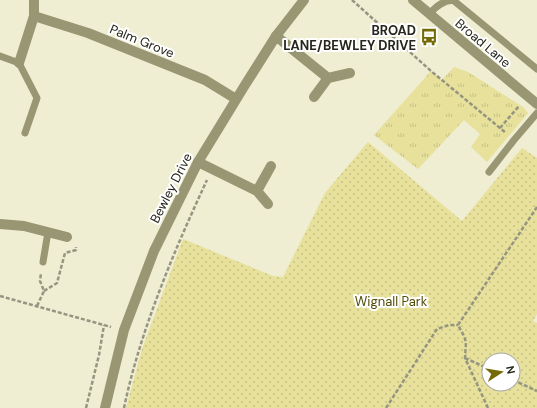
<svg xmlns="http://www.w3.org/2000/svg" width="537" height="408" font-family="'DM Sans',sans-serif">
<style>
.grass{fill:url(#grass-tufts)}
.park{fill:url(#park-dots);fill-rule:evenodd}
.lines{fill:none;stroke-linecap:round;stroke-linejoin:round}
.path{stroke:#969581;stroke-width:2.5;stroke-dasharray:4 2;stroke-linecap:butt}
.service{stroke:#999673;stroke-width:7}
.minor{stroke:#999673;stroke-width:10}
.tertiary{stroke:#999673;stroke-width:10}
.labels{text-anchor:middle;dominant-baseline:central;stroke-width:4;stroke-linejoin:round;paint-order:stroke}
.poi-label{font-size:13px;font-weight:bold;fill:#26261c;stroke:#fff;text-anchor:end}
.street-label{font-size:13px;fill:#26261c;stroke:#fff}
.park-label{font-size:13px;fill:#534d07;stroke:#fff}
</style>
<defs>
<pattern id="grass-tufts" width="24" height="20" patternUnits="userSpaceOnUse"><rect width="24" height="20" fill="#e7e19b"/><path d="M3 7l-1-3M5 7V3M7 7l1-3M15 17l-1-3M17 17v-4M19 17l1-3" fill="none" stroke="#c6c185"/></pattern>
<pattern id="park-dots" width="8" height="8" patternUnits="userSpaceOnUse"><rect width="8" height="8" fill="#e7e19b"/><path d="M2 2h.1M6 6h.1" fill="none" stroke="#c6c185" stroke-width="1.8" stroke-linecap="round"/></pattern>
</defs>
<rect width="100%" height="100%" fill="#efedd2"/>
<path class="grass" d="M 454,67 L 468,72 L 523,107 L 528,113 L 487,162 L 471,147 L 480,134 L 464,120 L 418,169 L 374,135 L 431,71 L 442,80 Z"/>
<path class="park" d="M 368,142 L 462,221 L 522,148 L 537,158 L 537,314 L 533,321 L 537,323 L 537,408 L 126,408 L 142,349 L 183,239 L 273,276 L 283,277 L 325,193 ZM 489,360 L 513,360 L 513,384 L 489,384 Z"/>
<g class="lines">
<path class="path" d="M 352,0 L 431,71 L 506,133
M 500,128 L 519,106
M 44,291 L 57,283 L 65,253 L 76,250 L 76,247
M 0,296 L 111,327
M 37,306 L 44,291 L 40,281 L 41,273
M 465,358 L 489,369
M 513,380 L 537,391
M 86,408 L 99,355 L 104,325
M 124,408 C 140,331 174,251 207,180
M 386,408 L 437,329 L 449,325 L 458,325
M 488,408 L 465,358 L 466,342 L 464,336 L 458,325 L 537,207"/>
<path class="service" d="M 429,14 C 436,7 442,1 453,0 L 537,69
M 0,56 L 19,63 L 37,98 L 25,133
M 489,172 L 514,140 L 537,113
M 43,262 L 48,232"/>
<path class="minor" d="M 413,0 L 537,104
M 34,16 L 88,33 L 205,80 L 236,99
M 276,36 L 328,78
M 19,63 L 34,16 L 34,0
M 314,97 L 328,78 L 350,73
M 198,162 L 257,191 L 268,204
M 257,191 L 271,166
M 0,224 L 24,226 L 67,237"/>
<path class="tertiary" d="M 105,408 L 124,330 L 154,251 L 198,162 L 245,85 L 276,36 L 304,0"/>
</g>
<defs>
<g id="bus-bare" transform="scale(1.38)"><path d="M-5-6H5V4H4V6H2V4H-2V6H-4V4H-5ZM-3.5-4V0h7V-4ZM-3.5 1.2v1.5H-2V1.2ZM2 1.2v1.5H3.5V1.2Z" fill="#746b06" stroke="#fff" stroke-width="2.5" paint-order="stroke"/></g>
</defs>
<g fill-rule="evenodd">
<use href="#bus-bare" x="429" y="37"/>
</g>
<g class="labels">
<g class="poi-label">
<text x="416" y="30">BROAD<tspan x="416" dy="15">LANE/BEWLEY DRIVE</tspan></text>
</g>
<g class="street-label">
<text transform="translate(142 41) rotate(22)">Palm Grove</text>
<text transform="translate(483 43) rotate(40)">Broad Lane</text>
<text transform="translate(171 188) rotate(-63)">Bewley Drive</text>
</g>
<g class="park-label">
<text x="391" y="301">Wignall Park</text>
</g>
</g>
<g transform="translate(501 372) rotate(78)"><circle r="19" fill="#ffffff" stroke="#a8a8a4"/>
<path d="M0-3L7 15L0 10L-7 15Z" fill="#746b06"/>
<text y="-6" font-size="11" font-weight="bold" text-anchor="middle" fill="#26261c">N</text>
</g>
</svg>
